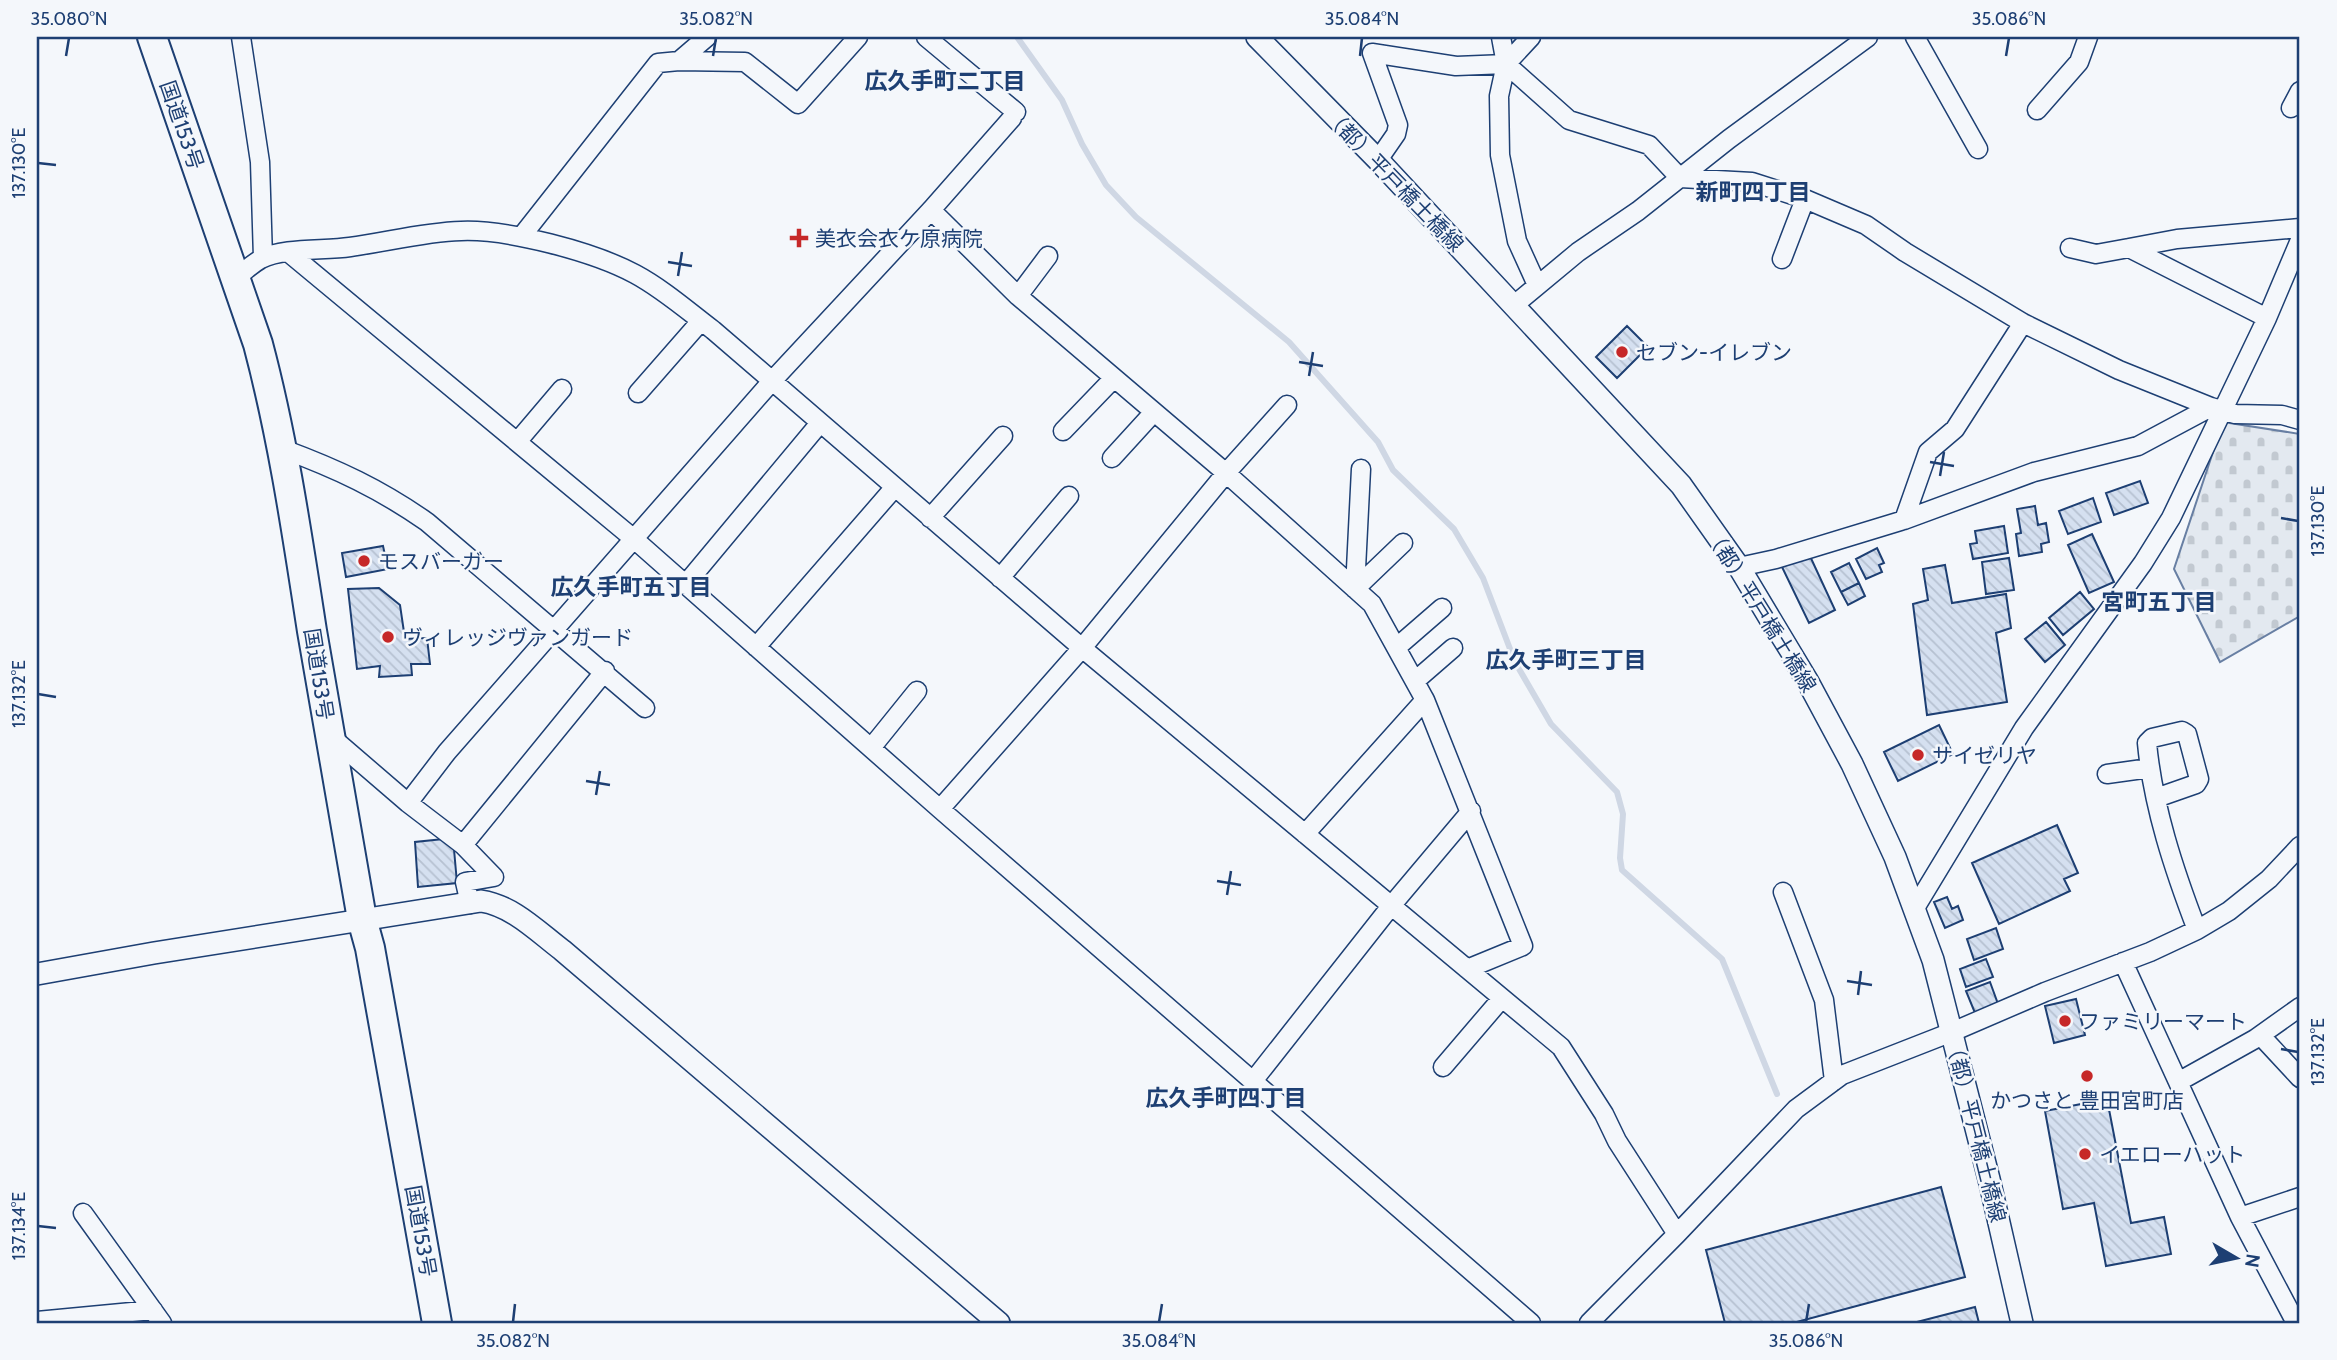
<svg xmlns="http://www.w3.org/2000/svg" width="2337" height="1360" font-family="Cabin,'Noto Sans JP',sans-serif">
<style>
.cemetery{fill:url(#cemetery-stones);stroke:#687fa3;stroke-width:2}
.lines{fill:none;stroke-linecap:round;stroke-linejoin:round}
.stream{stroke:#cfd7e4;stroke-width:6}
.building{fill:url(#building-back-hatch);stroke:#1d3f73;stroke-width:2}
.minor-casing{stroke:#1d3f73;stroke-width:21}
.tertiary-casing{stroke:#1d3f73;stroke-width:24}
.trunk-casing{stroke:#1d3f73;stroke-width:32}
.minor{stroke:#f4f7fb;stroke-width:18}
.tertiary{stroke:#f4f7fb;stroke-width:21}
.trunk{stroke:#f4f7fb;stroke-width:28}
.ticks{fill:none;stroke:#1d3f73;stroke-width:2.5}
.poi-dot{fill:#c62828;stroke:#f4f7fb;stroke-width:2.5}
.labels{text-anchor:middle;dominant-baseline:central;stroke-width:5;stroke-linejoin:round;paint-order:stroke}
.street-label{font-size:21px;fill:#1d3f73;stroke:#f4f7fb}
.poi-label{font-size:21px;fill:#1d3f73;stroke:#f4f7fb;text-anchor:start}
.neighbourhood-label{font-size:23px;font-weight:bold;fill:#1d3f73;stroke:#f4f7fb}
.neatline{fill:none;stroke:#1d3f73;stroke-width:2.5}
.ticks-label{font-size:18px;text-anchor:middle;fill:#1d3f73}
</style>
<defs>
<pattern id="cemetery-stones" width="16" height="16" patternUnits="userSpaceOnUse" patternTransform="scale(1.75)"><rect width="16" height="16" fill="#e3e9f0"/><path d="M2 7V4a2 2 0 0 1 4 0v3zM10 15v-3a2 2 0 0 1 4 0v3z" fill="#c2c9d1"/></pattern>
<pattern id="building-back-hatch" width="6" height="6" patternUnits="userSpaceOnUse" patternTransform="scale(1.75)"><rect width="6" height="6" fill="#d5e0f0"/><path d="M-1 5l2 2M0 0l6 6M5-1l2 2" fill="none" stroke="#b6c1d1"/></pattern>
</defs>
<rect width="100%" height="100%" fill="#f4f7fb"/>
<path class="cemetery" d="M 2223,422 L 2300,434 L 2300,616 L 2220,662 L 2174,569 Z"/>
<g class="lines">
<path class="stream" d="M 1017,37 L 1062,100 L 1082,144 L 1106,185 L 1136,217 L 1289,342 L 1378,442 L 1393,470 L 1454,529 L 1483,578 L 1515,662 L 1551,724 L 1617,792 L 1623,814 L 1620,858 L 1622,870 L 1722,959 L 1777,1094"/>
</g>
<path class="building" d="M 1627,326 L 1648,347 L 1617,378 L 1596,357 Z
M 2140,481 L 2148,503 L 2114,515 L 2106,493 Z
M 2093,498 L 2101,522 L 2068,534 L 2059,511 Z
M 2035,506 L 2038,525 L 2046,523 L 2049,542 L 2041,544 L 2042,552 L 2019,556 L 2016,534 L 2021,533 L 2017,509 Z
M 2004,526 L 2008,553 L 1973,559 L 1970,544 L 1977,543 L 1975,531 Z
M 2092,534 L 2114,582 L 2089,593 L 2068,545 Z
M 383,546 L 388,569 L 346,577 L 342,553 Z
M 1877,548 L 1884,563 L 1879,565 L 1882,572 L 1866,579 L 1856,559 Z
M 1809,554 L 1835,610 L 1809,623 L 1782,567 Z
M 2009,558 L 2014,590 L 1986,594 L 1982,562 Z
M 1849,563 L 1859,583 L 1841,592 L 1831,572 Z
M 1945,565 L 1952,603 L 2006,594 L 2011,628 L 1996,633 L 2007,702 L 1927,715 L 1913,604 L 1928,600 L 1923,569 Z
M 1859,583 L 1865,596 L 1848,605 L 1841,592 Z
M 379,588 L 400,605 L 405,639 L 427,638 L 430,664 L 411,664 L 412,675 L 379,677 L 380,666 L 357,669 L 348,589 Z
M 2080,592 L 2094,609 L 2063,635 L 2049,618 Z
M 2046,622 L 2065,645 L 2045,662 L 2025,639 Z
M 1939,725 L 1953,754 L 1898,781 L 1884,752 Z
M 2057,825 L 2078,873 L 2064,879 L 2070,891 L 1999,924 L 1972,863 Z
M 453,838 L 457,883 L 418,887 L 415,842 Z
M 1947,897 L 1952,909 L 1958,906 L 1963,920 L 1945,928 L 1934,902 Z
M 1996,928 L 2003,949 L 1974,960 L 1967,939 Z
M 1986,959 L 1993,977 L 1966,987 L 1960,969 Z
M 1990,982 L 1998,1004 L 1975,1013 L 1966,991 Z
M 2076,999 L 2085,1035 L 2054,1043 L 2045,1006 Z
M 2107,1099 L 2131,1223 L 2164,1217 L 2171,1254 L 2106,1266 L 2094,1203 L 2063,1209 L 2045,1111 Z
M 1941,1187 L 1965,1277 L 1793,1323 L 1725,1323 L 1706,1250 Z
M 1975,1307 L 1979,1323 L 1913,1323 Z"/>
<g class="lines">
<g class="minor-casing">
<path id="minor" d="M 241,37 L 260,162 L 263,258
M 926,37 L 1016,112
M 1501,37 L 1506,64 L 1499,96 L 1500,155 L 1517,241 L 1537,285
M 1915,37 L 1978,149
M 679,61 L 707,37
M 1506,64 L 1531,37
M 2291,108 L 2300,91
M 2037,110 L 2079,62 L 2088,37
M 1378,160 L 1396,134 L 1398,125 L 1372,53 L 1456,66 L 1506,64 L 1569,120 L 1649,145 L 1680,178 L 1752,182 L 1805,199 L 1866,225 L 1905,252 L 2023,323 L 2119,370 L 2211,407 L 2235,414 L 2282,415 L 2300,420
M 931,210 L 1018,296 L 1226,473 L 1287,405
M 521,237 L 658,63 L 679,61 L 745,62 L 798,104 L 858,37
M 2070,248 L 2096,254 L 2129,248
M 288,252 L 634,539 L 940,809 L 1531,1323
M 1782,259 L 1805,199
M 235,278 C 244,272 252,264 261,259 C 284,247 324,251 350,247 C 387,242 424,232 461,231 C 508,229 594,252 635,274 C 663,289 688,311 713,330 L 1082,648 L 1561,1047 L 1604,1114 L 1617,1141 L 1677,1234
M 1018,296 L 1048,256
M 1513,306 L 1578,252 L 1638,211 L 1729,139 L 1868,37
M 2267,318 L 2129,248 L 2177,239 L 2300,228
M 638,393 L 701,321
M 1063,431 L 1114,378
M 517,442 L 562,389
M 283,449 C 337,469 380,489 427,522 L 645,708
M 1112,458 L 1154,412
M 930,518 L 1003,436
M 1904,520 L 1928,452 L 1955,429 L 2023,323
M 1739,567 L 1776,559 L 1904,520 L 2034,472 L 2138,446 L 2211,407
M 1000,578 L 1069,496
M 685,585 L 820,423
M 1355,589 L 1361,469
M 1355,589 L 1403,543
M 756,647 L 895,487
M 1397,647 L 1442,608
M 1415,681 L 1453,648
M 1425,700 L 1523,946 L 1467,969
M 329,735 L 408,803 L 447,752 L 772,381 L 931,210 L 1012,118
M 871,748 L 917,691
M 2107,774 L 2150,768
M 2156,798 L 2196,784 L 2199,779 L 2187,734 L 2182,731 L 2152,738 L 2147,743 C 2153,807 2174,870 2197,930
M 408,803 L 463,845 L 494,877 L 465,882 L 470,904
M 940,809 L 1082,648 L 1226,473 L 1372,604 L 1425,700 L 1305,834
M 463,845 L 605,671
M 1783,892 L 1824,1000 L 1834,1081
M 1915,908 L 2024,728 L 2143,563 L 2171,518 L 2267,318 L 2300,240
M 2123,962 L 2240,1217 L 2296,1323
M 2261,1036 L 2300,1078
M 1443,1067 L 1502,998
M 1253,1081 L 1391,906 L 1471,811
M 2178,1082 L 2255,1039 L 2300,1007
M 83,1213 L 162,1323
M 2240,1217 L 2300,1197
M 37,1321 L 153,1310
M 1589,1323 L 1677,1234 L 1796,1109 L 1842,1075 L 1952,1032 L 2045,992 L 2150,952 L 2197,930 L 2229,911 L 2269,879 L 2300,846"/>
</g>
<g class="tertiary-casing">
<path id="tertiary" d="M 1257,37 L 1378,160 L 1681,485 L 1739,567 L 1808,682 L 1852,764 L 1895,857 L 1933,960 L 1989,1179 L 2022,1323
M 37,974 L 154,953 L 481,901 C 513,906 537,931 562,950 L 999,1323"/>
</g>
<g class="trunk-casing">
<path id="trunk" d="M 152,37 L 258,344 C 283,438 297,534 312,631 C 328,727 345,823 362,919 L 370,948 L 437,1323"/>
</g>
<use href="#minor" class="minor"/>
<use href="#tertiary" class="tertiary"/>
<use href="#trunk" class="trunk"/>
</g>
<path class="ticks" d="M 66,56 L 69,38M 713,56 L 716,38M 1360,56 L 1362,38M 2006,56 L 2009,38M 38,163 L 56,165M 668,262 L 692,266M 678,276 L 682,252M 1299,362 L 1323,366M 1309,376 L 1313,352M 1930,462 L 1954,466M 1940,476 L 1944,452M 2281,518 L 2298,521M 38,694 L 56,697M 586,781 L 610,785M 596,795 L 600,771M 1217,881 L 1241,885M 1227,895 L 1231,871M 1847,981 L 1872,985M 1858,995 L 1861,971M 2281,1049 L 2298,1052M 38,1226 L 56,1228M 513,1322 L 515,1304M 1159,1322 L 1162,1304M 1806,1322 L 1809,1304"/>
<g class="poi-dot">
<path d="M795.5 227.5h7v7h7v7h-7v7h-7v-7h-7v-7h7z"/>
<circle cx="1622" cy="352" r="7"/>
<circle cx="364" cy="561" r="7"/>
<circle cx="388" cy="637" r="7"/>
<circle cx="1918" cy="755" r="7"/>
<circle cx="2065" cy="1021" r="7"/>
<circle cx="2087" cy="1076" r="7"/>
<circle cx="2085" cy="1154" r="7"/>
</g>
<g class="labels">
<g class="street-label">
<text transform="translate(182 125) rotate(71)">国道153号</text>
<text transform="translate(1394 180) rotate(46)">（都）平戸橋土橋線</text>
<text transform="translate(1761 610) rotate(58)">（都）平戸橋土橋線</text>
<text transform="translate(319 674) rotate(81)">国道153号</text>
<text transform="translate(1976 1130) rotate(76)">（都）平戸橋土橋線</text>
<text transform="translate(421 1231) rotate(80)">国道153号</text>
</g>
<g class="poi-label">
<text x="815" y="238">美衣会衣ケ原病院</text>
<text x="1636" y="352">セブン-イレブン</text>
<text x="378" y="561">モスバーガー</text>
<text x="402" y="637">ヴィレッジヴァンガード</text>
<text x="1932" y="755">サイゼリヤ</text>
<text x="2079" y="1021">ファミリーマート</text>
<text x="2087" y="1100" text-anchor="middle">かつさと 豊田宮町店</text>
<text x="2099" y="1154">イエローハット</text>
</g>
<g class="neighbourhood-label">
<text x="945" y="81">広久手町二丁目</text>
<text x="1753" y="192">新町四丁目</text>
<text x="631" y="587">広久手町五丁目</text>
<text x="2159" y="602">宮町五丁目</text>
<text x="1566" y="660">広久手町三丁目</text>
<text x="1226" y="1098">広久手町四丁目</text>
</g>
</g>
<rect width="2337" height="1360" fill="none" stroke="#f4f7fb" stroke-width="77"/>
<g transform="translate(2236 1258) rotate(99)" stroke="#f4f7fb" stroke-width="5" paint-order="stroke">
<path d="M0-5L12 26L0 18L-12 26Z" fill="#1d3f73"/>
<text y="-10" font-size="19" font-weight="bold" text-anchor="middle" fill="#1d3f73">N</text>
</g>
<rect x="38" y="38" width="2260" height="1284" class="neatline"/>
<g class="ticks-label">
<text x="69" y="25">35.080°N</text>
<text x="716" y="25">35.082°N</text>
<text x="1362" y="25">35.084°N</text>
<text x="2009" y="25">35.086°N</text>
<text transform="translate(19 163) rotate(-90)" y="6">137.130°E</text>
<text transform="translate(2318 521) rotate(-90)" y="6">137.130°E</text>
<text transform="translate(19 694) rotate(-90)" y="6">137.132°E</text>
<text transform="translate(2318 1052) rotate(-90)" y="6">137.132°E</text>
<text transform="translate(19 1226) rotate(-90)" y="6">137.134°E</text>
<text x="513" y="1347">35.082°N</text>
<text x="1159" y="1347">35.084°N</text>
<text x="1806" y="1347">35.086°N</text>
</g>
</svg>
